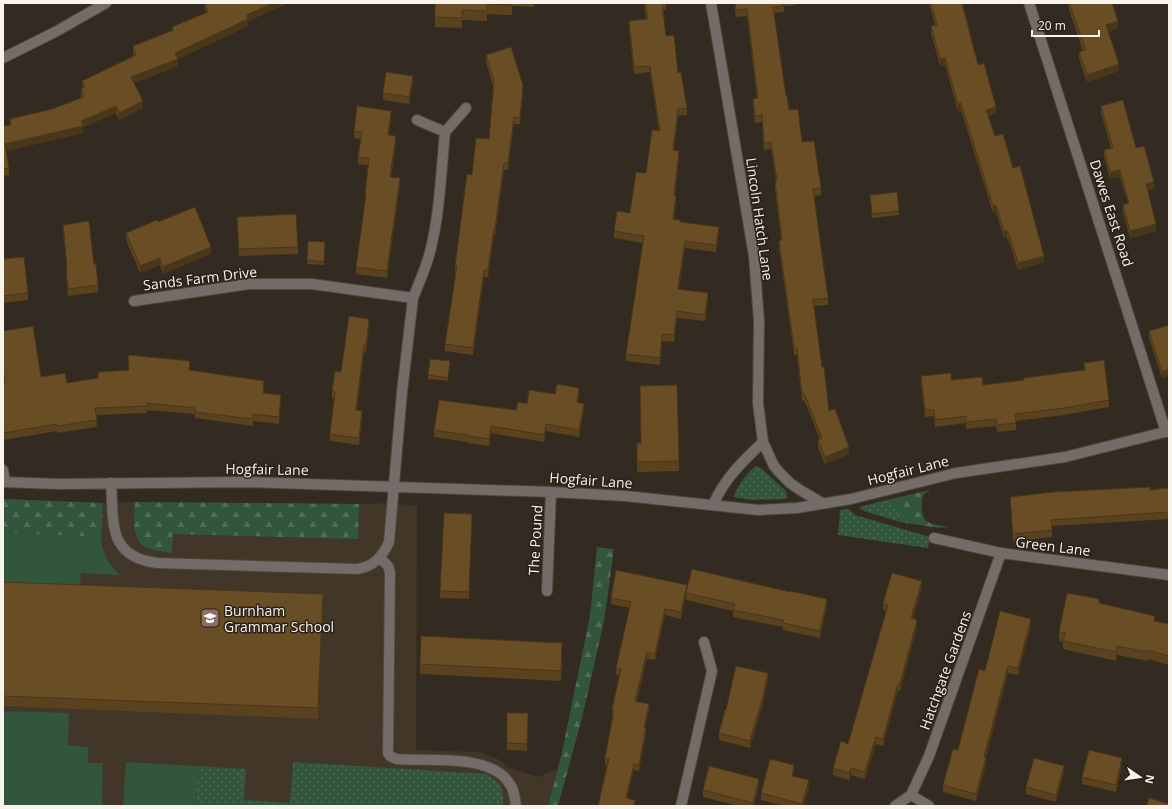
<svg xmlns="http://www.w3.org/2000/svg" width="1172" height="809" font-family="'Open Sans',sans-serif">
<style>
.education{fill:#413627}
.grass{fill:url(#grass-dots)}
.forest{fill:url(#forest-firs)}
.green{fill:#31563c}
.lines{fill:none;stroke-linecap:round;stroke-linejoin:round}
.minor-casing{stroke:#4f473e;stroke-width:12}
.minor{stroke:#736c69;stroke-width:10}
.wall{fill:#5a421f}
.shaded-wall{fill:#4a3619}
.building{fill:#694d24;stroke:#4a3619}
.labels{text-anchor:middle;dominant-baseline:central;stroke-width:3;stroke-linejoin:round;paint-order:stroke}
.street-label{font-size:14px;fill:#f9f3ed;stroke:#292117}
.poi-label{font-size:14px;fill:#f9f3ed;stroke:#292117;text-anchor:start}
</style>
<defs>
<pattern id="grass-dots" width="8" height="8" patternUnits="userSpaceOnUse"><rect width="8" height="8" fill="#31563c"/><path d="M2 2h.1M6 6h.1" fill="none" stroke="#506f58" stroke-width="1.8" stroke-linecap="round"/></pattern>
<pattern id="forest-firs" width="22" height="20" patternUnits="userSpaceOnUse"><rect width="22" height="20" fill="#31563c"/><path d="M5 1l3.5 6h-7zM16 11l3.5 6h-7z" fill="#506f58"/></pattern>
</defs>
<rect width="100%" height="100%" fill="#332b21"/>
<path class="education" d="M 3,499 L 112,503 L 135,502 L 359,504 L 392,503 L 417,506 L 416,750 L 478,752 L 498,759 L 509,768 L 538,777 L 557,769 L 548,806 L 3,806 Z"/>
<path class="grass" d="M 756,466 L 761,468 L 786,491 L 787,498 L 783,499 L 752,500 L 734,497 C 735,489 749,470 756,466 Z
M 891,499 L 900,522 L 864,511 L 859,507 Z
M 849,509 L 855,515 L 930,537 L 928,548 L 838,535 L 840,510 Z
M 293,762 L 486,774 C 502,785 504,787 503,806 L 196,806 L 198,766 L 246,769 L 244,800 L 290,803 Z"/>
<path class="forest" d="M 930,490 C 930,491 925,493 925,493 C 920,498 921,516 926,521 C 931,525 942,525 948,527 L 939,528 L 900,522 L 891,499 Z
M 3,499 L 103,503 L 101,537 L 3,533 Z
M 135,502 L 359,504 L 358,539 L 173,534 L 172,553 C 164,551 154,551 147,548 C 131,542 134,516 135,502 Z
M 597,547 L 614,549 L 604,621 L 583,714 L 558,806 L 548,806 L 562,752 L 590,616 Z"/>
<path class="green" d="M 3,533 L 101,537 C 103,554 107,563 120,575 L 81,573 L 80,586 L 3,583 Z
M 3,711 L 69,713 L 68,745 L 88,747 L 88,763 L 103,763 L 102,806 L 3,806 Z
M 126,762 L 198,766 L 196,806 L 123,806 Z"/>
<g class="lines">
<g class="minor-casing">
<path id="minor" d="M 711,3 L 754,256 L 759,321 L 758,403 L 763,442 L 774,466 L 781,474 L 790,483 L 800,490 L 822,503
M 1029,3 L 1166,432
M 3,58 L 57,31 L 106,3
M 417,120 L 445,132 L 466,108
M 413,298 C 419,283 426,268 430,252 C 440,213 441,172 445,132
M 3,470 L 5,482
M 3,482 L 60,484 L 245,482 L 551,492 L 625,496 L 758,510 L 797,508 L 851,499 L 956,473 L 1065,457 L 1169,431
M 111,483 C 114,523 107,557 158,563 L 357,569 C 373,567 383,556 389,542 L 402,392 L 413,298 L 312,284 L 249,284 L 134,301
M 713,505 C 724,479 743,461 763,442
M 934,538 L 1001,553 L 1169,575
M 380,558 L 388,566 L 390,572 L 388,753 L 390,756 L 396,759 C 427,762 490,753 509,783 C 514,789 515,798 516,806
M 547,591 L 551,492
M 911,795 L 929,806
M 681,806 L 712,671 L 704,642
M 895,806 L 911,795 L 929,756 L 1001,553"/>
</g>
<use href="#minor" class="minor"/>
</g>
<path class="wall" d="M 205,3 L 288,3 L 248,21 L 248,26 L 178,59 L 178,66 L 134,83 L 143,108 L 119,120 L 116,113 L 83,127 L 83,133 L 6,151 L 9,168 L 9,175 L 3,176 L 3,126 L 10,125 L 10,119 L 52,109 L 81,98 L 81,89 L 83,88 L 82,81 L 134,56 L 133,53 L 133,46 L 172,31 L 172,27 L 206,13 L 205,10 Z
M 435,3 L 534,3 L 534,7 L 512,6 L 512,15 L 487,14 L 487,21 L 462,20 L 462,28 L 435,27 Z
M 644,3 L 666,3 L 666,10 L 663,10 L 666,36 L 678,73 L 687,108 L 687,115 L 678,116 L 674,150 L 679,158 L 675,196 L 676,203 L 674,219 L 680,222 L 719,234 L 716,252 L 685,248 L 679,289 L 708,300 L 705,321 L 677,318 L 674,342 L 662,341 L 660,365 L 626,361 L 626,354 L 643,243 L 614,238 L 614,231 L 630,213 L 646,173 L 659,131 L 650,72 L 634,74 L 629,28 L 629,21 L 646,19 Z
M 734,3 L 796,3 L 796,5 L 784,6 L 784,12 L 774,13 L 786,96 L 789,110 L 821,188 L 821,195 L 814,196 L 828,298 L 828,305 L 814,306 L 822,367 L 829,411 L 849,454 L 825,464 L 818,447 L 818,440 L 820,439 L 804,400 L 802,401 L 797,355 L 794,355 L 779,248 L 779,241 L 781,240 L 775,188 L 775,181 L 776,180 L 771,149 L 764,150 L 762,122 L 755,123 L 753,106 L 753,99 L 757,98 L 747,16 L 736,17 Z
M 929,3 L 962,3 L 978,65 L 996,114 L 988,116 L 995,136 L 1013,168 L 1044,262 L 1018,270 L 1010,244 L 1007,238 L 1004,238 L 996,212 L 993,213 L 961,110 L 958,111 L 945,65 L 940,66 L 931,33 L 931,26 L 935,25 Z
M 1067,3 L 1112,3 L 1118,28 L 1108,32 L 1119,71 L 1087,82 L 1079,59 L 1079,52 L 1083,51 Z
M 486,55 L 523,92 L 520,124 L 514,124 L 508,170 L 504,170 L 495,235 L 494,235 L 488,277 L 484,277 L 473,355 L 445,351 L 445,344 L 456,273 L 455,273 L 455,266 L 472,175 L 489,139 L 493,86 L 486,62 Z
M 413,83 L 409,104 L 383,100 L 383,93 Z
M 1101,106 L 1136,148 L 1154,189 L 1148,191 L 1156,231 L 1130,238 L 1123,212 L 1123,205 L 1128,203 L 1120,177 L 1110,179 L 1104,157 L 1104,150 L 1111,148 L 1101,113 Z
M 391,118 L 388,135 L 396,143 L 391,177 L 400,185 L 387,278 L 356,274 L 356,267 L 365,202 L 365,195 L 368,165 L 358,164 L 358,157 L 361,139 L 354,138 L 354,131 Z
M 870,195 L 899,211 L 899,215 L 872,218 Z
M 237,217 L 298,247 L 298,254 L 239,256 Z
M 158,222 L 211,254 L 163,274 L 160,265 L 140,273 L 126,240 L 126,233 Z
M 63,225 L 94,264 L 98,285 L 98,292 L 68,296 L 66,274 L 67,267 L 63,232 Z
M 325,242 L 324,265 L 307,264 L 307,260 Z
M 3,259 L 28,293 L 28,300 L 3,303 Z
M 1169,325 L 1169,376 L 1162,378 L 1149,338 L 1149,331 Z
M 369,326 L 366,353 L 364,352 L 356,410 L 362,418 L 359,445 L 330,441 L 330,434 L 334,399 L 332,398 L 332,391 L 341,372 Z
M 3,331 L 41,377 L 67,383 L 98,378 L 98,372 L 129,370 L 128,355 L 190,370 L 264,388 L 263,393 L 281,402 L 279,424 L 253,421 L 253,426 L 195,418 L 195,414 L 147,410 L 147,413 L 96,415 L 97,427 L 57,433 L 57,431 L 3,440 L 3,382 L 4,382 L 3,375 Z
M 1084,363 L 1109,400 L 1109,407 L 1064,415 L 1016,421 L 1016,430 L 997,432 L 996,426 L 966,429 L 966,423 L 935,427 L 934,416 L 925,417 L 921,383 L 921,376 L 983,385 L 1024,380 L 1084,370 Z
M 450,364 L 448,381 L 428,379 L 428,375 Z
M 677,385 L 679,471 L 637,472 L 637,443 L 641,443 Z
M 555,394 L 579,395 L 578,403 L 584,410 L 579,437 L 546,431 L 544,442 L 491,433 L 489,446 L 468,443 L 468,442 L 434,437 L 434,430 L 516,410 L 527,404 Z
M 1169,488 L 1169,519 L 1052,526 L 1052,537 L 1013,541 L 1010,497 Z
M 472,521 L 469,599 L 440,598 L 440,591 Z
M 3,582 L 323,604 L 318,719 L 3,706 Z
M 687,585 L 681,619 L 665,615 L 655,660 L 647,659 L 637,701 L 649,711 L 645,728 L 646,735 L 639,771 L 634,770 L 627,798 L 635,806 L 598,806 L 607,765 L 605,765 L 605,758 L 613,716 L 612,716 L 612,709 L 620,675 L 616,675 L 616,668 L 630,608 L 611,604 L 611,598 Z
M 922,588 L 913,618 L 917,627 L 900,691 L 898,691 L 883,746 L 876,744 L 865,779 L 851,775 L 849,780 L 833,775 L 833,768 L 848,744 L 887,611 L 883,610 L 883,603 Z
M 686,593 L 827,606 L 820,638 L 783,630 L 783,627 L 733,617 L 733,611 L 686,600 Z
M 1099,603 L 1155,621 L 1169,624 L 1169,665 L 1148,659 L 1148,661 L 1117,655 L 1116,661 L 1063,649 L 1063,642 L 1059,641 L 1059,632 Z
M 1031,626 L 1018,675 L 1008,673 L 986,758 L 986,765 L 976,801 L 943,792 L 943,785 L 958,750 L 985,671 Z
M 562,653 L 561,681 L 420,674 L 420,664 Z
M 768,680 L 763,704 L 750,748 L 719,740 L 719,733 L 726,710 Z
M 507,713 L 528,713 L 527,751 L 507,750 Z
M 1122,765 L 1116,792 L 1082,784 L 1082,777 Z
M 794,772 L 793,776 L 809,787 L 804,806 L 785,806 L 761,800 L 761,793 Z
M 1064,773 L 1056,802 L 1026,794 L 1026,787 Z
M 759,786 L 754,806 L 738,806 L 703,797 L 703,790 Z"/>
<path class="shaded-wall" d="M 273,3 L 288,3 L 248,21 L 248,26 L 178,59 L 178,66 L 131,84 L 131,77 L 247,15 Z
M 1118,21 L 1118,28 L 1106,32 L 1106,25 Z
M 945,58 L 945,65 L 940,66 L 940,59 Z
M 1119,64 L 1119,71 L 1087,82 L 1087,75 Z
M 413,76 L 413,83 L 409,104 L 409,97 Z
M 523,85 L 523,92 L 520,124 L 520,118 Z
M 143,101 L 143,108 L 119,120 L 119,113 Z
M 961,103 L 961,110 L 958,111 L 958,104 Z
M 116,106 L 116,113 L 83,127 L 83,133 L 5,151 L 5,144 L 81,121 Z
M 996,107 L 996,114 L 986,117 L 986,110 Z
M 678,109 L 678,116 L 673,157 L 673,150 Z
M 391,111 L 391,118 L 388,142 L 388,135 Z
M 514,117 L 514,124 L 508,170 L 508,163 Z
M 396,136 L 396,143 L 390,184 L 390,177 Z
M 679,151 L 679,158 L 674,202 L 674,195 Z
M 504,163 L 504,170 L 495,235 L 495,228 Z
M 1120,170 L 1120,177 L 1110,179 L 1110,172 Z
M 400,178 L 400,185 L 387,278 L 387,271 Z
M 1154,182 L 1154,189 L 1146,191 L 1146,184 Z
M 676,196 L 676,203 L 673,226 L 673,219 Z
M 996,205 L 996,212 L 993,213 L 993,206 Z
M 1156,224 L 1156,231 L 1130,238 L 1130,231 Z
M 719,227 L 719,234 L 716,252 L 716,245 Z
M 494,228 L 494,235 L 488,277 L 488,270 Z
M 1004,231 L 1007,231 L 1007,238 L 1004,238 Z
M 685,241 L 685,248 L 678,296 L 678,289 Z
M 211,247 L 211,254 L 163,274 L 163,267 Z
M 1044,256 L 1044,262 L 1018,270 L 1018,263 Z
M 160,258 L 160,265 L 140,273 L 140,266 Z
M 484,270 L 484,277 L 473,355 L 473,348 Z
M 708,293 L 708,300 L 705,321 L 705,315 Z
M 677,311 L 677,318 L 674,342 L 674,335 Z
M 369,319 L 369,326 L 366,353 L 366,346 Z
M 662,334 L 662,341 L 660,365 L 660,358 Z
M 364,345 L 364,352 L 356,417 L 356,410 Z
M 1169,369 L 1169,376 L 1162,378 L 1162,372 Z
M 579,388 L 579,395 L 577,409 L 577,402 Z
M 281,395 L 281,402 L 279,424 L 279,417 Z
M 584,404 L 584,410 L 579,437 L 579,430 Z
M 362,411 L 362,418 L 359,445 L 359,438 Z
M 546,424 L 546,431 L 544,442 L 544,435 Z
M 491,426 L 491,433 L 489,446 L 489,439 Z
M 849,447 L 849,454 L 825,464 L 825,457 Z
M 922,581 L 922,588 L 911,625 L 911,618 Z
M 687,585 L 687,591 L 681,619 L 681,612 Z
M 323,594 L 323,604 L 318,719 L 318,708 Z
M 827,599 L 827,606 L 820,638 L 820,631 Z
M 665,609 L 665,615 L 655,660 L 655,654 Z
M 1031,619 L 1031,626 L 1018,675 L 1018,668 Z
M 917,620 L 917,627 L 900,691 L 900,684 Z
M 562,643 L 562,653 L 561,681 L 561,671 Z
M 1117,646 L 1117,655 L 1116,661 L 1116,652 Z
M 647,652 L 647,659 L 635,708 L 635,701 Z
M 1008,666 L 1008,673 L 986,758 L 986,765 L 976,801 L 976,794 L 984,757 Z
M 768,673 L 768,680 L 763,704 L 750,748 L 750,741 Z
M 898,684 L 898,691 L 883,746 L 883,739 Z
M 649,704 L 649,711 L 644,734 L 644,728 Z
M 646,728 L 646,735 L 639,771 L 639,765 Z
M 876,737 L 876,744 L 865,779 L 865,772 Z
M 1122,758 L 1122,765 L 1116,792 L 1116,785 Z
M 634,764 L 634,770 L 626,804 L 626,798 Z
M 794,765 L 794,772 L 792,783 L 792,776 Z
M 1064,766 L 1064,773 L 1056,802 L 1056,795 Z
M 851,768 L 851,775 L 849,780 L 849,773 Z
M 759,779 L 759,786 L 754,806 L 753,806 L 753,803 Z
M 809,780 L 809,787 L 804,806 L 802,806 L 802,804 Z"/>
<path class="building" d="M 205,3 L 273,3 L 247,15 L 248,19 L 175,53 L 178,59 L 131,77 L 143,101 L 119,113 L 116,106 L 81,121 L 83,126 L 5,144 L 9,168 L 3,169 L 3,126 L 11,125 L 10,119 L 52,109 L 84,97 L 81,89 L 85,87 L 82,81 L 136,55 L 133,46 L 174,30 L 172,27 L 208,12 Z
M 435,3 L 512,3 L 512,5 L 487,4 L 487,11 L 462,10 L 462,18 L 435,17 Z
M 645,3 L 665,3 L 662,3 L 666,36 L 674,35 L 678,73 L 681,72 L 687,108 L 678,109 L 673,150 L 679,151 L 674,195 L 676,196 L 673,219 L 680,220 L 680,222 L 719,227 L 716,245 L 685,241 L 678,289 L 708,293 L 705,315 L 677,311 L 674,335 L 662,334 L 660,358 L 626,354 L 644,236 L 614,231 L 617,211 L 630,213 L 636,172 L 646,173 L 652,130 L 660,131 L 650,66 L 634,67 L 629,21 L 648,19 Z
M 735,3 L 783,3 L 784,6 L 773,7 L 786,96 L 787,95 L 789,110 L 798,109 L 802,142 L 814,141 L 821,188 L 813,189 L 828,298 L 813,300 L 822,367 L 824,367 L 829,411 L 835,409 L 849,447 L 825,457 L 818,440 L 822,438 L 804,393 L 802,394 L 797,348 L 794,348 L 779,241 L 782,240 L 775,181 L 777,180 L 771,142 L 764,143 L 762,115 L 755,116 L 753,99 L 758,98 L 747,9 L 736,10 Z
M 931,3 L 962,3 L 978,65 L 984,63 L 996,107 L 986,110 L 995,136 L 1003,134 L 1013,168 L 1020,166 L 1044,256 L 1018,263 L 1010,237 L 1007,231 L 1004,231 L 996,205 L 993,206 L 961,103 L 958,104 L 945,58 L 940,59 L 931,26 L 937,25 Z
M 1069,3 L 1112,3 L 1118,21 L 1106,25 L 1119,64 L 1087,75 L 1079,52 L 1086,50 Z
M 511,47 L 523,85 L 520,118 L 514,117 L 508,163 L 504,163 L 495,228 L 494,228 L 488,270 L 484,270 L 473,348 L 445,344 L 457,266 L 455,266 L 467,174 L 472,175 L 476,138 L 489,139 L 494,81 L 486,55 Z
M 386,72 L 413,76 L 409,97 L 383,93 Z
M 1123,100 L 1136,148 L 1144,146 L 1154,182 L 1146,184 L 1156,224 L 1130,231 L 1123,205 L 1129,203 L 1120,170 L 1110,172 L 1104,150 L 1113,148 L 1101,106 Z
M 357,106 L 391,111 L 388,135 L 396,136 L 390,177 L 400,178 L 387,271 L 356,267 L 366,195 L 365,195 L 369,158 L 358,157 L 362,132 L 354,131 Z
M 897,192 L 899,211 L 872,214 L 870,195 Z
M 195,207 L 211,247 L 163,267 L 160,258 L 140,266 L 126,233 L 157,220 L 158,222 Z
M 296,214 L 298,247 L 239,249 L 237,217 Z
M 89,221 L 94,264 L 96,264 L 98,285 L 68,289 L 66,267 L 67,267 L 63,225 Z
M 308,241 L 325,242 L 324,262 L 307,260 Z
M 24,257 L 28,293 L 3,296 L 3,259 Z
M 349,316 L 369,319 L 366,346 L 364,345 L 356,410 L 362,411 L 359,438 L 330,434 L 335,392 L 332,391 L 335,371 L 341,372 Z
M 1169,325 L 1169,369 L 1162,372 L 1149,331 Z
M 33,326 L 41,377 L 65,373 L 67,383 L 98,378 L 98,372 L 129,370 L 128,355 L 190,361 L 189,370 L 264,381 L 263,393 L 281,395 L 279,417 L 253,414 L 253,419 L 195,412 L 195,408 L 147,403 L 147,406 L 95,408 L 97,420 L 57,426 L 57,424 L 3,433 L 3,382 L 5,382 L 3,369 L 3,331 Z
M 430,359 L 450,361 L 448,378 L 428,375 Z
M 1104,360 L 1109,400 L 1064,408 L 1015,414 L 1016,423 L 997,425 L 996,419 L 966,422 L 966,416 L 935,420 L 934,410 L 925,410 L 921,376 L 951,373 L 951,380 L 982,377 L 983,385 L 1024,380 L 1024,378 L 1085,370 L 1084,363 Z
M 557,384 L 579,388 L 577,402 L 584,404 L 579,430 L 546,424 L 544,435 L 491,426 L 489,439 L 468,436 L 468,435 L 434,430 L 439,400 L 516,410 L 518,402 L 527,404 L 529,390 L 555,394 Z
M 677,385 L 679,461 L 637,462 L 637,443 L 641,443 L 640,386 Z
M 1150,487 L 1150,490 L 1169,488 L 1169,512 L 1051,520 L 1052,530 L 1013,534 L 1010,497 L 1054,492 Z
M 444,513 L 472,514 L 469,592 L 440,591 Z
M 692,569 L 790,592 L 790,591 L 827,599 L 820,631 L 783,623 L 783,620 L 733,610 L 735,604 L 686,593 Z
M 616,570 L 687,585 L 681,612 L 665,609 L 655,654 L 647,652 L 635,701 L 649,704 L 644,728 L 646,728 L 639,765 L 634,764 L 626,798 L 635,800 L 634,806 L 598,806 L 609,759 L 605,758 L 614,710 L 612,709 L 621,669 L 616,668 L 631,602 L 611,598 Z
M 892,573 L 922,581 L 911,618 L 917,620 L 900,684 L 898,684 L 883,739 L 876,737 L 865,772 L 851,768 L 849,773 L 833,768 L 841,741 L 848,744 L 888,605 L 883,603 Z
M 3,582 L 323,594 L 318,708 L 3,696 Z
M 1067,593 L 1099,599 L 1099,603 L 1155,616 L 1154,621 L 1169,624 L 1169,656 L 1148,650 L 1148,652 L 1117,646 L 1116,652 L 1063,641 L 1065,633 L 1059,632 Z
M 1000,611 L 1031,619 L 1018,668 L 1008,666 L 984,757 L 986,758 L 976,794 L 943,785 L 953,749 L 958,750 L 979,669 L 985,671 Z
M 421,636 L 562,643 L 561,671 L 420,664 Z
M 736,666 L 768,673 L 763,697 L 750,741 L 719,733 L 725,710 L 726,710 Z
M 507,713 L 528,713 L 527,744 L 507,743 Z
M 1089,750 L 1122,758 L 1116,785 L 1082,777 Z
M 1034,758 L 1064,766 L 1056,795 L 1026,787 Z
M 770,759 L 794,765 L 792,776 L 809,780 L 802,804 L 761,793 Z
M 709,766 L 759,779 L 753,803 L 703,790 Z
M 1149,798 L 1169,804 L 1169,806 L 1147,806 Z"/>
<defs>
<g id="school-square" transform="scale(1)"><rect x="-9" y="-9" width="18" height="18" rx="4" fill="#8d6e63" stroke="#292117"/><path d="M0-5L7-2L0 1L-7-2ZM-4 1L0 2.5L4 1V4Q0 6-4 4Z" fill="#fff"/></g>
</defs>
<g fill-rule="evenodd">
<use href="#school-square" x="210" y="618"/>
</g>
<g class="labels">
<g class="street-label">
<text transform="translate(1112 213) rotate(72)">Dawes East Road</text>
<text transform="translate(760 219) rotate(82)">Lincoln Hatch Lane</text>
<text transform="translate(200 278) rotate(-7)">Sands Farm Drive</text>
<text transform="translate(267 469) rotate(1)">Hogfair Lane</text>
<text transform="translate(908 470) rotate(-14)">Hogfair Lane</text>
<text transform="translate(591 480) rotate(4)">Hogfair Lane</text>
<text transform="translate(535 540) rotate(-87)">The Pound</text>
<text transform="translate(1053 546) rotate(7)">Green Lane</text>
<text transform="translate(945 670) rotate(-70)">Hatchgate Gardens</text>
</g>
<g class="poi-label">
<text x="224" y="610">Burnham<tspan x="224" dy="16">Grammar School</tspan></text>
</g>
</g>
<rect width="1172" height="809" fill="none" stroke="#f9f3ed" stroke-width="8"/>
<g transform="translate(1140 777) rotate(103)" stroke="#292117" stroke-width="3" paint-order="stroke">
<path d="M0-3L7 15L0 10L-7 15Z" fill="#f9f3ed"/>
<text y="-6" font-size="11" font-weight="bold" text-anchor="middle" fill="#f9f3ed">N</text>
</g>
<path d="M1032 30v6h67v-6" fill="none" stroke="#f9f3ed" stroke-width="2"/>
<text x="1038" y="30" font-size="12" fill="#f9f3ed" stroke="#292117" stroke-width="3" paint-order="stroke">20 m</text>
</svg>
